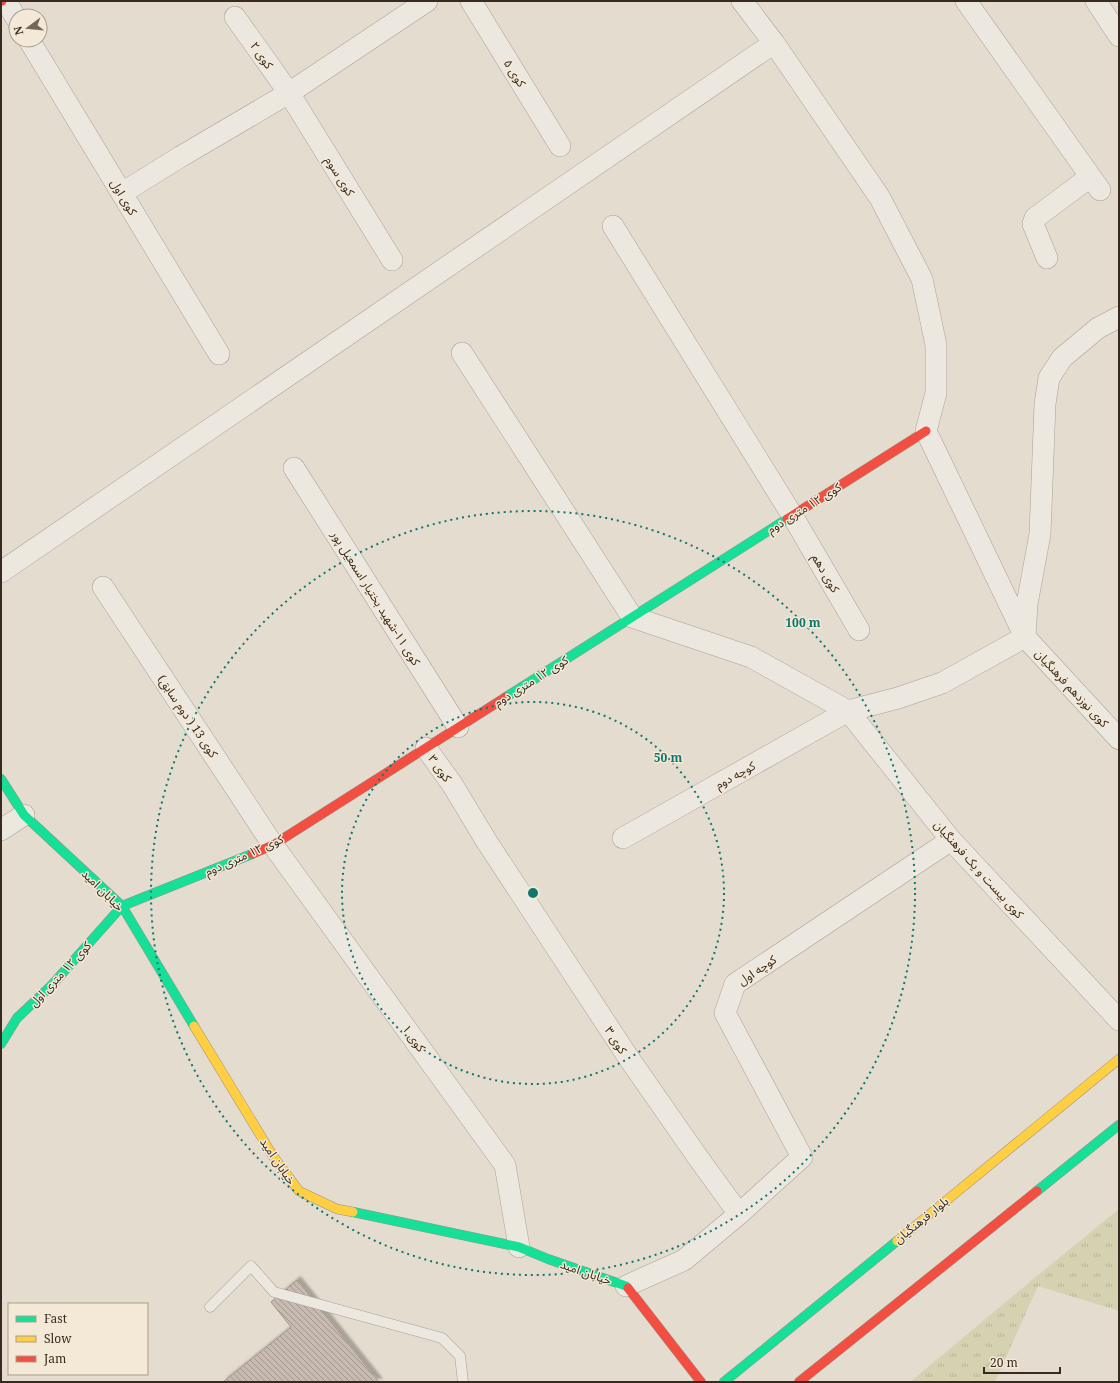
<svg xmlns="http://www.w3.org/2000/svg" width="1120" height="1383" font-family="'Noto Serif','Noto Sans Arabic',serif">
<style>
.grass{fill:url(#grass-tufts)}
.building{fill:url(#building-back-hatch);stroke:#a4988e;filter:url(#shadow)}
.lines{fill:none;stroke-linecap:round;stroke-linejoin:round}
.lane-casing{stroke:#a9a198;stroke-width:11}
.street-casing{stroke:#a9a198;stroke-width:22}
.fast-casing{stroke:#999188;stroke-width:10}
.slow-casing{stroke:#999188;stroke-width:10}
.jam-casing{stroke:#999188;stroke-width:10}
.lane{stroke:#ece8e0;stroke-width:10}
.street{stroke:#ece8e0;stroke-width:21}
.fast{stroke:#16e098;stroke-width:9}
.slow{stroke:#ffcf43;stroke-width:9}
.jam{stroke:#f24e42;stroke-width:9}
.ring{fill:none;stroke:#0f766e;stroke-width:2;stroke-dasharray:2 4}
.labels{text-anchor:middle;dominant-baseline:central;stroke-width:3;stroke-linejoin:round;paint-order:stroke}
.street-label{font-size:12px;fill:#382a20;stroke:#f4e9d6}
.centre{fill:#0f766e;stroke:#f4e9d6;stroke-width:2}
.ring-label{font-size:12px;text-anchor:middle;font-weight:bold;fill:#0f766e;stroke:#f4e9d6;stroke-width:3;stroke-linejoin:round;paint-order:stroke}
</style>
<defs>
<pattern id="grass-tufts" width="24" height="20" patternUnits="userSpaceOnUse"><rect width="24" height="20" fill="#d5d2b2"/><path d="M3 7l-1-3M5 7V3M7 7l1-3M15 17l-1-3M17 17v-4M19 17l1-3" fill="none" stroke="#b8b499"/></pattern>
<pattern id="building-back-hatch" width="6" height="6" patternUnits="userSpaceOnUse"><rect width="6" height="6" fill="#c7bab0"/><path d="M-1 5l2 2M0 0l6 6M5-1l2 2" fill="none" stroke="#a3978f"/></pattern>
<filter id="shadow"><feDropShadow dx="3.5" dy="-3.5" stdDeviation="1" flood-color="#0004"/></filter>
</defs>
<rect width="100%" height="100%" fill="#e4dccf"/>
<path class="grass" d="M 1119,1209 L 1119,1311 L 1038,1286 L 995,1382 L 910,1382 L 1032,1280 Z"/>
<path class="building" d="M 297,1280 L 379,1382 L 223,1382 L 291,1327 L 271,1302 Z"/>
<g class="lines">
<g class="lane-casing">
<path id="lane" d="M 210,1307 L 251,1266 L 274,1292 L 442,1338 L 460,1356 L 463,1382"/>
</g>
<g class="street-casing">
<path id="street" d="M 6,1 L 16,18
M 471,1 L 560,146
M 742,1 L 774,43 L 880,198 L 922,279 L 936,345 L 936,393 L 926,431 L 1025,637 L 1119,739
M 966,1 L 1100,190
M 1096,1 L 1119,36
M 235,17 L 289,93 L 392,260
M 29,40 L 219,354
M 122,193 L 180,157 L 289,93 L 427,1
M 613,226 L 792,515 L 859,630
M 1047,258 L 1033,224 L 1035,218 L 1090,177
M 462,353 L 632,617 L 751,657 L 848,711 L 898,698 L 942,683 L 1025,637
M 294,468 L 458,727
M 1,572 L 774,43
M 103,587 L 273,845 L 505,1165 L 519,1247
M 1025,636 L 1027,604 L 1040,534 L 1045,404 L 1049,378 L 1062,358 L 1098,328 L 1119,317
M 426,748 L 452,784 L 487,842 L 628,1057 L 699,1159 L 739,1214 L 684,1260 L 626,1286
M 1,830 L 24,815
M 623,838 L 848,711 L 951,840 L 1119,1020
M 739,1214 L 802,1157 L 725,1013 L 735,984 L 951,840"/>
</g>
<g class="fast-casing">
<path id="fast" d="M 506,697 L 787,519
M 1,779 L 24,815 L 122,906 L 194,1026
M 1,1044 L 17,1018 L 51,986 L 122,906 L 252,854
M 1037,1191 L 1119,1125
M 353,1212 L 519,1247 L 548,1259 L 626,1286 L 628,1288
M 724,1382 L 897,1241"/>
</g>
<g class="slow-casing">
<path id="slow" d="M 194,1026 L 273,1156 L 299,1191 L 337,1209 L 353,1212
M 897,1241 L 1119,1059"/>
</g>
<g class="jam-casing">
<path id="jam" d="M 1,1 L 2,1
M 787,519 L 926,431
M 252,854 L 273,845 L 506,697
M 628,1288 L 701,1382
M 799,1382 L 1037,1191"/>
</g>
<use href="#lane" class="lane"/>
<use href="#street" class="street"/>
<use href="#fast" class="fast"/>
<use href="#slow" class="slow"/>
<use href="#jam" class="jam"/>
</g>
<g class="ring">
<circle cx="533" cy="893" r="191"/>
<circle cx="533" cy="893" r="382"/>
</g>
<g class="labels">
<g class="street-label">
<text transform="translate(262 55) rotate(55)">کوی ۲</text>
<text transform="translate(515 73) rotate(58)">کوی ۵</text>
<text transform="translate(340 176) rotate(58)">کوی سوم</text>
<text transform="translate(124 197) rotate(59)">کوی اول</text>
<text transform="translate(804 508) rotate(-32)">کوی ۱۲ متری دوم</text>
<text transform="translate(826 573) rotate(60)">کوی دهم</text>
<text transform="translate(376 598) rotate(58)">کوی ۱۱-شهید بختیار اسمعیل پور</text>
<text transform="translate(531 681) rotate(-32)">کوی ۱۲ متری دوم</text>
<text transform="translate(1072 688) rotate(47)">کوی نوزدهم فرهنگیان</text>
<text transform="translate(188 716) rotate(56)">کوی 13 ( دوم سابق)</text>
<text transform="translate(440 768) rotate(54)">کوی ۳</text>
<text transform="translate(735 775) rotate(-29)">کوچه دوم</text>
<text transform="translate(244 855) rotate(-24)">کوی ۱۲ متری دوم</text>
<text transform="translate(979 869) rotate(48)">کوی بیست و یک فرهنگیان</text>
<text transform="translate(103 890) rotate(45)">خیابان امید</text>
<text transform="translate(757 970) rotate(-34)">کوچه اول</text>
<text transform="translate(60 974) rotate(-47)">کوی ۱۲ متری اول</text>
<text transform="translate(414 1038) rotate(54)">کوی ۱</text>
<text transform="translate(616 1040) rotate(57)">کوی ۳</text>
<text transform="translate(278 1161) rotate(56)">خیابان امید</text>
<text transform="translate(921 1220) rotate(-39)">بلوار فرهنگیان</text>
<text transform="translate(586 1272) rotate(19)">خیابان امید</text>
</g>
</g>
<circle cx="533" cy="893" r="6" class="centre"/>
<g class="ring-label">
<text x="803" y="627">100 m</text>
<text x="668" y="762">50 m</text>
</g>
<rect width="1120" height="1383" fill="none" stroke="#382a20" stroke-width="4"/>
<rect x="8" y="1303" width="140" height="72" fill="#f4e9d6" stroke="#a99d8d"/>
<rect x="16" y="1316" width="20" height="6" fill="#16e098" stroke="#a99d8d"/>
<text x="44" y="1323" font-size="12" fill="#382a20">Fast</text>
<rect x="16" y="1336" width="20" height="6" fill="#ffcf43" stroke="#a99d8d"/>
<text x="44" y="1343" font-size="12" fill="#382a20">Slow</text>
<rect x="16" y="1356" width="20" height="6" fill="#f24e42" stroke="#a99d8d"/>
<text x="44" y="1363" font-size="12" fill="#382a20">Jam</text>
<g transform="translate(28 28) rotate(254)"><circle r="19" fill="#f4e9d6" stroke="#a99d8d"/>
<path d="M0-3L7 15L0 10L-7 15Z" fill="#74685d"/>
<text y="-6" font-size="11" font-weight="bold" text-anchor="middle" fill="#382a20">N</text>
</g>
<path d="M984 1367v6h76v-6" fill="none" stroke="#382a20" stroke-width="2"/>
<text x="990" y="1367" font-size="12" fill="#382a20" stroke="#f4e9d6" stroke-width="3" paint-order="stroke">20 m</text>
</svg>
